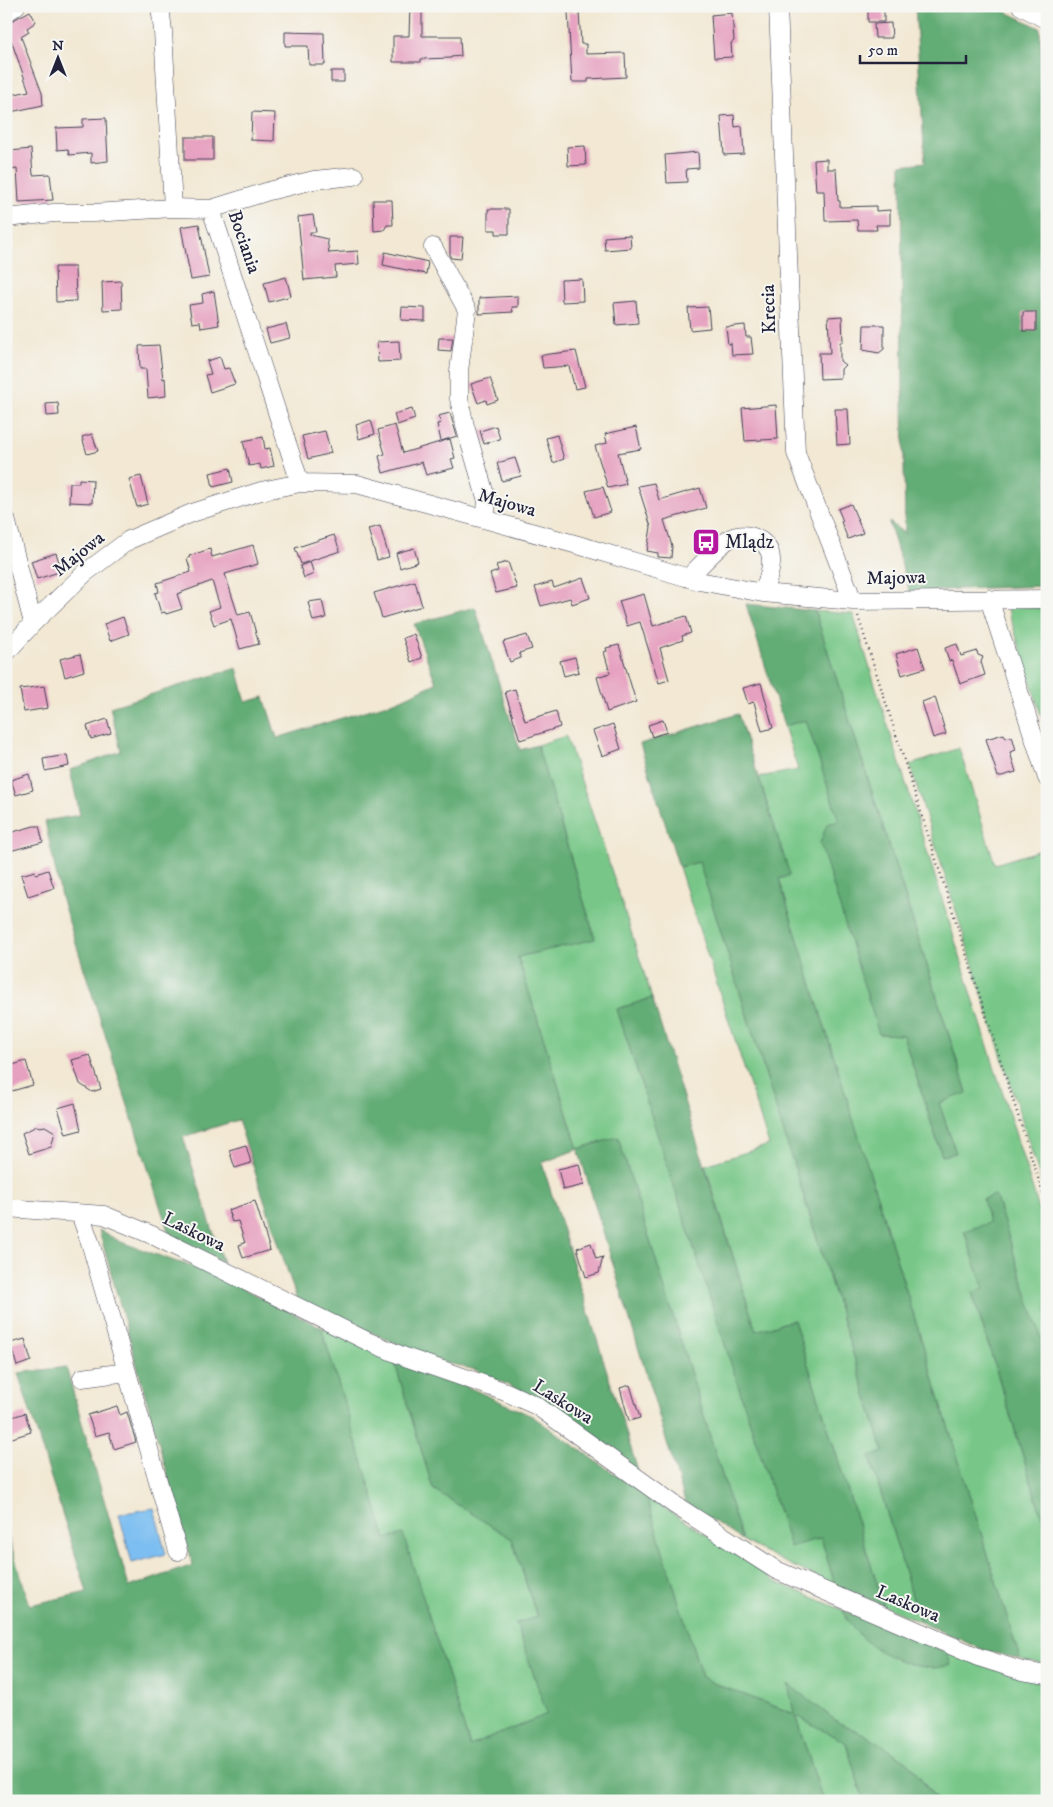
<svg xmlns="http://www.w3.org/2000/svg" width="1053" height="1807" font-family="'IM FELL DW Pica',serif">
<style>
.green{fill:#78c788;stroke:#4d7462}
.forest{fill:#62ac74;stroke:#426758}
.water{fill:#7bbef1;stroke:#4e7096}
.building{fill:#e6a0c0}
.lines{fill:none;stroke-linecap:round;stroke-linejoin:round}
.minor-casing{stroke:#414052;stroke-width:19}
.path{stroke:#414052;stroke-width:2.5;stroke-dasharray:1 4;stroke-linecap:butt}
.minor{stroke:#fff;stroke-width:18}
.labels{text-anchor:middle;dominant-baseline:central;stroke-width:4;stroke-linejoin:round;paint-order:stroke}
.street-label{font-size:19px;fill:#22223b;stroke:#f6f6f2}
.poi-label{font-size:19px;fill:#22223b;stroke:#f6f6f2;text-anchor:start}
</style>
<rect width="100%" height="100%" fill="#f6f6f2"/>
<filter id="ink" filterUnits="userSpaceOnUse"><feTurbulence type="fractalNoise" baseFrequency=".02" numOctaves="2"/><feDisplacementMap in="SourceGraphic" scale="10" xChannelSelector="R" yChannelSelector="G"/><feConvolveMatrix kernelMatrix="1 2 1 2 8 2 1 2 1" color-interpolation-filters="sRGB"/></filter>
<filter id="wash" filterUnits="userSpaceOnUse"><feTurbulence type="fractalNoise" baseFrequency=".0096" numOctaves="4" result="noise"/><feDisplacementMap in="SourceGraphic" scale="20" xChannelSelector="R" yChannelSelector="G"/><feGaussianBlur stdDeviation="1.12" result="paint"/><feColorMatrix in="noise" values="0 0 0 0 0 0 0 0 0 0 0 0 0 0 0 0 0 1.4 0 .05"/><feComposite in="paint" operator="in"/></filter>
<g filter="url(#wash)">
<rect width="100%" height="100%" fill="#f2e8d3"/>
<path class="green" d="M 1006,604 L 1047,609 L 1047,734 Z
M 815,611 L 853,614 L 1047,1235 L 1047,1356 L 995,1195 L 989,1223 L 964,1231 L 984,1289 L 972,1293 L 1047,1533 L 1047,1665 L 1020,1659 L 779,879 L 789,875 L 759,777 L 798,770 L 784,726 L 806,720 L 839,821 L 879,1034 L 903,1035 L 942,1156 L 956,1153 L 939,1103 L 967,1092 Z
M 566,736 L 615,881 L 652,998 L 617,1009 L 790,1546 L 821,1538 L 835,1585 L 786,1563 L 742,1540 L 618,1137 L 578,1149 L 518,957 L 595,938 L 537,745 Z
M 959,748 L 995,864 L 1047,848 L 1047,1200 L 910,765 Z
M 699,862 L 884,1453 L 870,1457 L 920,1622 L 884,1606 L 794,1320 L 756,1331 L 705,1165 L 769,1145 L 679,867 Z
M 321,1327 L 394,1360 L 433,1489 L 512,1539 L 537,1618 L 516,1623 L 548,1714 L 470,1746 L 403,1535 L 386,1540 Z
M 646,1496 L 747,1561 L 774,1581 L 843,1610 L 846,1619 L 947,1652 L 978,1664 L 1047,1684 L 1047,1801 L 937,1801 L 908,1762 L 864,1734 L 839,1723 L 789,1685 L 795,1714 L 846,1743 L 864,1801 L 823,1801 L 795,1714 L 713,1683 L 702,1677 Z"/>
<path class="forest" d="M 915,6 L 994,6 L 1040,28 L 1047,164 L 1047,586 L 957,589 L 910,593 L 889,522 L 905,534 L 903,400 L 901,165 L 925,162 Z
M 746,604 L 815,611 L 967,1093 L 939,1103 L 956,1153 L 942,1156 L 903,1035 L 879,1034 L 820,843 L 827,824 L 839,821 L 806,720 L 784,726 Z
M 475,607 L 520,750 L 537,745 L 595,939 L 518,957 L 578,1149 L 618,1137 L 742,1540 L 685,1502 L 578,1149 L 542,1163 L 638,1471 L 531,1396 L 476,1370 L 432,1359 L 297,1300 L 238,1120 L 183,1137 L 223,1263 L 169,1234 L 61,897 L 45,821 L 80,815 L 70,770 L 121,751 L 110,707 L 237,668 L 246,702 L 264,697 L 277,738 L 397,701 L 436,683 L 414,624 Z
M 738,714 L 790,875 L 779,879 L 1020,1659 L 986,1651 L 920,1622 L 870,1457 L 884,1452 L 699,862 L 679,867 L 640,744 Z
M 652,998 L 756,1331 L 794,1320 L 884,1606 L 835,1585 L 821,1538 L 790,1547 L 617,1009 Z
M 995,1195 L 1047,1356 L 1047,1533 L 972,1292 L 984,1289 L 964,1231 L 989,1223 L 983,1199 Z
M 99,1230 L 121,1242 L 177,1262 L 200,1267 L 321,1327 L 386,1539 L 403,1534 L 470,1746 L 547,1714 L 516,1623 L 537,1617 L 512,1539 L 433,1489 L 394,1360 L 459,1383 L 532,1416 L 646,1496 L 702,1677 L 713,1683 L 794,1714 L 788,1684 L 839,1723 L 864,1734 L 908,1762 L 937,1801 L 864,1801 L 846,1743 L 795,1715 L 823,1801 L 6,1801 L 6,1530 L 30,1605 L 87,1592 L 18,1373 L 66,1367 L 129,1587 L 193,1565 Z
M 843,1610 L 947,1652 L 951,1665 C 945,1666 938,1668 932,1668 C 899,1666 853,1642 843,1610 Z"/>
<path class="water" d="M 154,1508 L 166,1554 L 132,1563 L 119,1514 Z"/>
<g id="blocks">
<path class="building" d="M 410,6 L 422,6 L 422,36 L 460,36 L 461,56 L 451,57 L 451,58 L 421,59 L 421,62 L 393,62 L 393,36 L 409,36 Z
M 868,6 L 884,6 L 884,22 L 868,22 Z
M 30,11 L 36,22 L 27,28 L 29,32 L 21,37 L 42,93 L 43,105 L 6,113 L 6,96 L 29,91 L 11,40 L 6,44 L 6,24 Z
M 568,12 L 579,12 L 581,44 L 586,44 L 586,54 L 625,53 L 626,77 L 588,79 L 588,82 L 572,82 Z
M 732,13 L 734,41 L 731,43 L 732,57 L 714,58 L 711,15 Z
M 891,23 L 892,38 L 875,38 L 874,24 Z
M 285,32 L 324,33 L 325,65 L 309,65 L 308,46 L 285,46 Z
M 331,71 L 344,71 L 344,82 L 331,82 Z
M 252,112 L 275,113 L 274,141 L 251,140 Z
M 734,115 L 735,127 L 742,126 L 744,154 L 724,155 L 721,116 Z
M 106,118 L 108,161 L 91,163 L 91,153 L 69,155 L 68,149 L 57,150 L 56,128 L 83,127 L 83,119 Z
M 185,137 L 213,137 L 213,160 L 185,160 Z
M 585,146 L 586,165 L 568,166 L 567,147 Z
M 31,149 L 33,175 L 50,174 L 53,200 L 19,202 L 17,169 L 11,170 L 10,151 Z
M 698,152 L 699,168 L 686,169 L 687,182 L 667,183 L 665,155 Z
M 827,159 L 827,169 L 836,169 L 838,201 L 840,201 L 840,207 L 876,206 L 876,211 L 890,210 L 890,225 L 876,225 L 877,230 L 858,230 L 857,220 L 825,221 L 824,191 L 816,191 L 814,160 Z
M 373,200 L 392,200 L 393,225 L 387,225 L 384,230 L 374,231 Z
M 488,209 L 509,209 L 509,234 L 496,234 L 496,230 L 488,230 Z
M 313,215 L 316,232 L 310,232 L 310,235 L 327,239 L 329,253 L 358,251 L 359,264 L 335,266 L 336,277 L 304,280 L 298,217 Z
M 199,224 L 209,277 L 191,280 L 181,227 Z
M 630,235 L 631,248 L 605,250 L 604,237 Z
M 450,237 L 463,237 L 461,259 L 451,258 L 450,257 Z
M 385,252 L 428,262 L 426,274 L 383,265 Z
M 55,267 L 75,267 L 76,301 L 56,302 Z
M 286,277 L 291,296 L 269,302 L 264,283 Z
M 582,279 L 583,301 L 562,302 L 561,280 Z
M 121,281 L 122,309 L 103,310 L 102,282 Z
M 214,291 L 219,325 L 201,328 L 200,322 L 192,323 L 189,305 L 203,303 L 202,294 Z
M 518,296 L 518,307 L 512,307 L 513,312 L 479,314 L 479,298 Z
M 636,301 L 638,323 L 616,325 L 614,303 Z
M 402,307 L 425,308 L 425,321 L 401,320 Z
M 708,307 L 710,328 L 690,330 L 688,308 Z
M 1023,312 L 1036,312 L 1036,331 L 1023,331 Z
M 842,316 L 843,342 L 840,342 L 840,361 L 845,365 L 841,369 L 841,378 L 820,379 L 819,353 L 830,353 L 828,317 Z
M 286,324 L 290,338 L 270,343 L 266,329 Z
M 745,325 L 746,337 L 751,337 L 753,354 L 732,355 L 731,343 L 728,344 L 726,327 Z
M 864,325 L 884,325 L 884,349 L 879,353 L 863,350 Z
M 439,338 L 453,338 L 451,351 L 438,350 Z
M 399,341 L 400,361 L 378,362 L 377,342 Z
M 159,345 L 163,379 L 165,378 L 166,396 L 148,398 L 146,369 L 140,369 L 139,346 Z
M 576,351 L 585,387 L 575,389 L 569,366 L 543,368 L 541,355 Z
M 220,357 L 224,369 L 229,368 L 235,384 L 210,392 L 205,375 L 211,374 L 207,361 Z
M 490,378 L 498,400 L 487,404 L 486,400 L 478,403 L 471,384 Z
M 58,403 L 59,415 L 47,416 L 46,404 Z
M 776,405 L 778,439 L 745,441 L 742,408 Z
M 412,409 L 415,419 L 397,425 L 394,414 Z
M 835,409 L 848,409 L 850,444 L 837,445 Z
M 450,413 L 457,436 L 441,441 L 437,424 L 441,423 L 438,416 Z
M 371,420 L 375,434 L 359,439 L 356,425 Z
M 395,425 L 403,453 L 450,439 L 455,458 L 451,459 L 454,468 L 426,475 L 422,462 L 383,473 L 379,456 L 385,454 L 378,430 Z
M 496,426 L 500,439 L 484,444 L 480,431 Z
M 636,427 L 641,449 L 618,453 L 626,484 L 608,488 L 595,446 L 607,443 L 605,434 Z
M 325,431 L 331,453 L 308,459 L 302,436 Z
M 92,434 L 98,451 L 87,454 L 82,437 Z
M 557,435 L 564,459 L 553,463 L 546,438 Z
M 263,437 L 265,449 L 270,448 L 274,466 L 261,469 L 260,464 L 249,466 L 243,441 Z
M 515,458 L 521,476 L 502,481 L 497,463 Z
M 230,468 L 233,482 L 213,487 L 210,473 Z
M 141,476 L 148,504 L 137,507 L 129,479 Z
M 79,479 L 93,480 L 92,503 L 69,502 L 70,483 L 79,483 Z
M 654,483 L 659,500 L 700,488 L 706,508 L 664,520 L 672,546 L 671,558 L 658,557 L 658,553 L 647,551 L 651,527 L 638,486 Z
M 603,487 L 611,512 L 594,517 L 586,491 Z
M 851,504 L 863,533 L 848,539 L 841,522 L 843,521 L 838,509 Z
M 380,526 L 389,557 L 377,560 L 368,529 Z
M 334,535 L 340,551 L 301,564 L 295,548 Z
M 253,545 L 258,564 L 225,574 L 238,615 L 250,612 L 259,644 L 240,649 L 231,619 L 214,625 L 209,611 L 220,607 L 212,581 L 177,594 L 182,609 L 166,614 L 165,612 L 161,613 L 155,593 L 159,592 L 157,583 L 191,572 L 187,558 L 190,557 L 189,556 L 210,549 L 212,557 Z
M 414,548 L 418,562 L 400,568 L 396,553 Z
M 56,553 L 62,571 L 37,579 L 31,561 Z
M 310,562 L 314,574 L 304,578 L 300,566 Z
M 508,562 L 517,588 L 496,593 L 490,574 L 498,571 L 496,565 Z
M 583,578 L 590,598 L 572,604 L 570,598 L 541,606 L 535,587 L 552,582 L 554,588 Z
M 415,581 L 422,606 L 382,618 L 374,593 Z
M 644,594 L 653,626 L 686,616 L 691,633 L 682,636 L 683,640 L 660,648 L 669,680 L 659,683 L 640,622 L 627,626 L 619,601 Z
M 322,600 L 326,618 L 313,621 L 308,602 Z
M 123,617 L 129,634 L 110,641 L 104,624 Z
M 414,634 L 422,658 L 411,662 L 403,638 Z
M 527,635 L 532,649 L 519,653 L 521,658 L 510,662 L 503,642 Z
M 957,644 L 961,656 L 977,651 L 978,655 L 983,657 L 981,662 L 985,675 L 960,684 L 952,660 L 949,661 L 945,648 Z
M 619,645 L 636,702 L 607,712 L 597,677 L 610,673 L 604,652 L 607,651 L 606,648 Z
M 918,647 L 925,668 L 902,675 L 896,654 Z
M 80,654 L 84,671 L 65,677 L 60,659 Z
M 575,657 L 579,672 L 564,676 L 560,661 Z
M 761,683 L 773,728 L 762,731 L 754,702 L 748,704 L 743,688 Z
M 44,686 L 48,708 L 24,712 L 20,689 Z
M 515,689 L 525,721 L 556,711 L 560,727 L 520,740 L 505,692 Z
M 935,697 L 946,734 L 933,738 L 922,702 Z
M 107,719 L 111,733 L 91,739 L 87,726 Z
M 663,720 L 667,732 L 652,737 L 648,725 Z
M 613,724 L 621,749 L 602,756 L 593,731 Z
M 1004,734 L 1006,738 L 1012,736 L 1016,750 L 1010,752 L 1016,772 L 998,777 L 986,739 Z
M 67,755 L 69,766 L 45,771 L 43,759 Z
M 29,774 L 33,790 L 16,795 L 11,780 Z
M 34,826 L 39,826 L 43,842 L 6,852 L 6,834 Z
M 48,870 L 54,888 L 28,896 L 21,875 L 35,871 L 36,874 Z
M 90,1055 L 101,1089 L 92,1092 L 80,1084 L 72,1060 Z
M 26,1061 L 33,1085 L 12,1091 L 6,1077 L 6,1067 Z
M 75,1103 L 81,1130 L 66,1134 L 58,1108 Z
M 37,1126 L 40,1127 L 45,1126 L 55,1132 L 51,1147 L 29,1154 L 22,1133 Z
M 246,1145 L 251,1163 L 235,1168 L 229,1150 Z
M 579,1164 L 584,1185 L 563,1190 L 558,1169 Z
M 255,1201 L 270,1250 L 243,1258 L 239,1245 L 245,1243 L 238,1221 L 232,1222 L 228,1210 Z
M 591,1243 L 596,1259 L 603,1257 L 599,1273 L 586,1277 L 577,1248 Z
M 25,1339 L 31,1361 L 17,1366 L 10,1343 Z
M 630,1385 L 640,1418 L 629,1421 L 620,1388 Z
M 117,1406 L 120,1415 L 127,1412 L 136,1442 L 114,1449 L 109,1432 L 95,1436 L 88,1415 Z
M 25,1413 L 31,1432 L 6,1440 L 6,1419 Z"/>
</g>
</g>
<g filter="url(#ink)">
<use href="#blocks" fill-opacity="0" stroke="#414052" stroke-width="1"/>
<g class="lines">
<g class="minor-casing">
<path id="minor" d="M 160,6 L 163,31 L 173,208
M 778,6 L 796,453 L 853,601
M 1021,6 L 1047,20
M 6,13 L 16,6
M 211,209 L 269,191 L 314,180 L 354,176
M 6,218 L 54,213 L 93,213 L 173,208 L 211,209 L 300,483
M 433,247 L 467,310 L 459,371 L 459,399 L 465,426 L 487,501 L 485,519
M 6,519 L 33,623
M 688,578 C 697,569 721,543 731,538 C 747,530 771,540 771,560 C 772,571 766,583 763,593
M 989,599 L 1047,778
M 6,653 L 33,623 L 85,573 L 129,540 L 192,513 L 261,491 L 300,483 L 357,484 L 578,545 L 699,581 L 763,593 L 853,601 L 1047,599
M 6,1208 L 104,1215 L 152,1235 L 367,1341 L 405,1357 L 506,1392 L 537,1406 L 675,1505 L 776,1570 L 978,1657 L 1022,1671 L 1047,1675
M 80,1214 L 90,1242 L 178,1551
M 82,1378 L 127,1372"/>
</g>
<path class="path" d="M 858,616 L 1047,1206"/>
<use href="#minor" class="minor"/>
</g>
</g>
<defs>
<g id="bus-square" transform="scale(1.4375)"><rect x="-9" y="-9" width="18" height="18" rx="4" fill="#b5179e" stroke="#f6f6f2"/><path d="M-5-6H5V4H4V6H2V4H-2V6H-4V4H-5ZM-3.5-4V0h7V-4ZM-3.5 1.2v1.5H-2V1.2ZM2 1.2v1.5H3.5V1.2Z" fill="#fff"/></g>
</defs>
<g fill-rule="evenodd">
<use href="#bus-square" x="706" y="542"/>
</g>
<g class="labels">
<g class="street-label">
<text transform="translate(244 242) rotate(71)">Bociania</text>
<text transform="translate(769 309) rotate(-92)">Krecia</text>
<text transform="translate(507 503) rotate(16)">Majowa</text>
<text transform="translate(79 554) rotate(-39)">Majowa</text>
<text transform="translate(896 578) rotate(-1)">Majowa</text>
<text transform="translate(194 1232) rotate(26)">Laskowa</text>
<text transform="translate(563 1402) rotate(32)">Laskowa</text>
<text transform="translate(908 1604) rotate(23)">Laskowa</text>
</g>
<g class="poi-label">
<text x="725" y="542">Mlądz</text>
</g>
</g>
<rect width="1053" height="1807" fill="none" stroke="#f6f6f2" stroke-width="25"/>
<g transform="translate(58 58)" stroke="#f6f6f2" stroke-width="4" paint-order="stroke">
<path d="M0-4L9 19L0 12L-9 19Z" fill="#22223b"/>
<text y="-8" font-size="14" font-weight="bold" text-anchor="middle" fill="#22223b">N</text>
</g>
<path d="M860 55v8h106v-8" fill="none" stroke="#22223b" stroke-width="2.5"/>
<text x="868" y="55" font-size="15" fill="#22223b" stroke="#f6f6f2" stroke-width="4" paint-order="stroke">50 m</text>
</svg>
